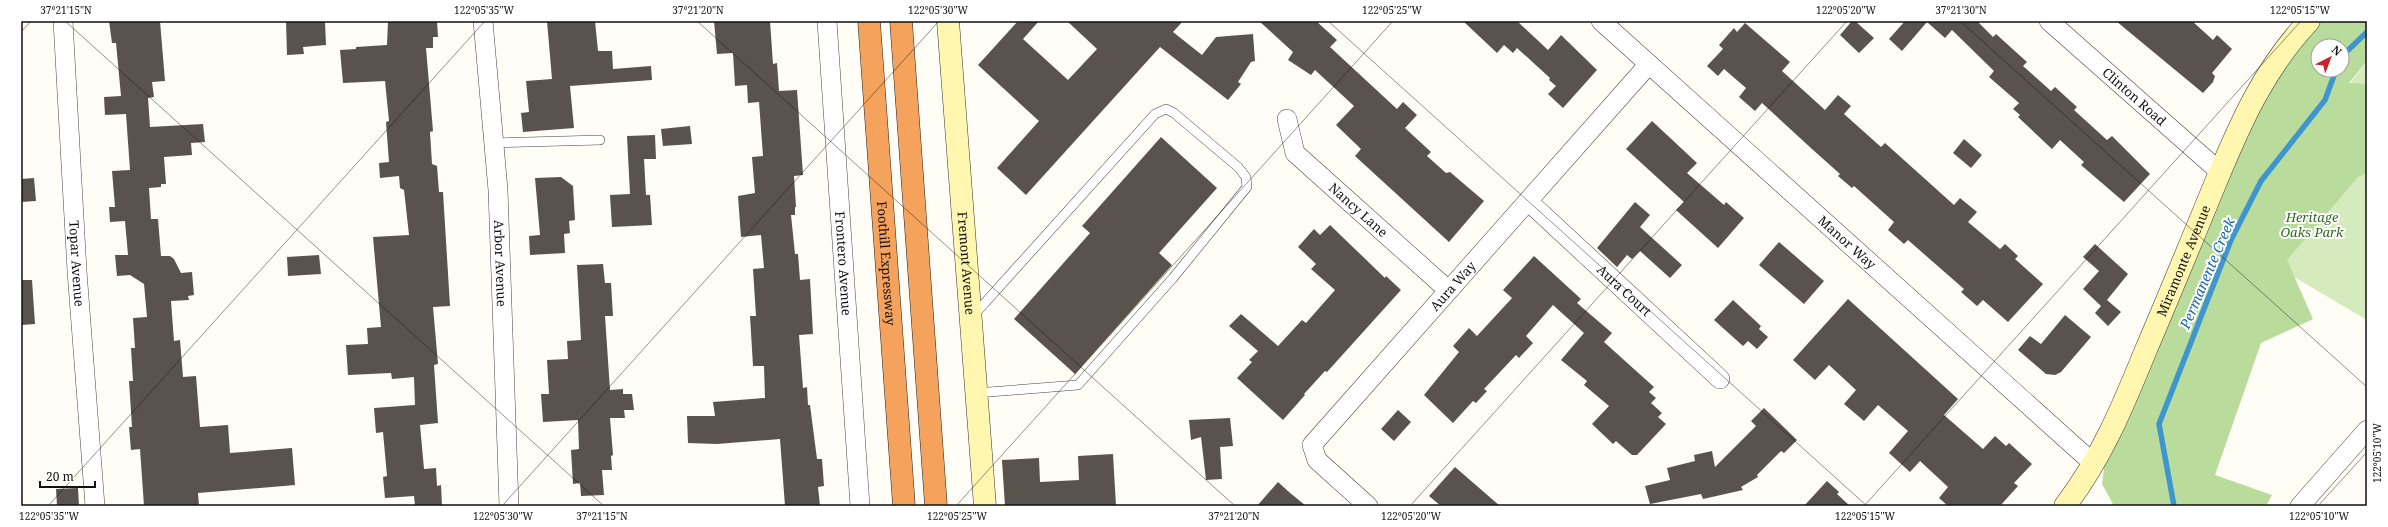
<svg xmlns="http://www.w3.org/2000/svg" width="2388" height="527" font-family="'Noto Serif',serif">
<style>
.green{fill:#d5ebbd}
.forest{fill:#b9dc9c;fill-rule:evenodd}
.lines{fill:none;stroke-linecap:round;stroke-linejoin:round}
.stream{stroke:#3f96cf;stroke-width:5.5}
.building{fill:#5a524d}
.lane-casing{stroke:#444;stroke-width:10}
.street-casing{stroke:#444;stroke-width:20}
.secondary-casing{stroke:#333;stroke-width:23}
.highway-casing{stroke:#222;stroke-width:23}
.lane{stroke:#fff;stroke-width:9}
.street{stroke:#fff;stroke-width:19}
.secondary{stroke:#fff6b0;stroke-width:22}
.highway{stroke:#f5a25d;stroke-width:22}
.ticks{fill:none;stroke:#111;stroke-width:1;stroke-opacity:0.45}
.labels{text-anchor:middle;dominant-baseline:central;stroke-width:4;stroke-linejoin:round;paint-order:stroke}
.street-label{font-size:13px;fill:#111;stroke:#fff}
.park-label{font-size:13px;font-style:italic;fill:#2f6b1f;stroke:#fff}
.water-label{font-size:14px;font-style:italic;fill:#1768a6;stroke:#fff}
.neatline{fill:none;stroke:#111;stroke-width:1.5}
.ticks-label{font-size:10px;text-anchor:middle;fill:#111}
</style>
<rect width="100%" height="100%" fill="#fffdf5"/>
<path class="green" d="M 2367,61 L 2367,320 L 2231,240 Z"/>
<path class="forest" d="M 2310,21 L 2367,21 L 2367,61 L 2349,83 L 2367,84 L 2367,173 L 2358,177 L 2287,260 L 2313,319 L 2261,343 L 2215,475 L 2272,495 L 2266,506 L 2114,506 L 2102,484 L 2108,438 L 2220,172 ZM 2318,46 L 2342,46 L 2342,70 L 2318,70 Z"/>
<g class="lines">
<path class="stream" d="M 2342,56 L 2367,32
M 2174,506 L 2159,424 L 2231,240 L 2261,181 L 2325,100 L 2336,70"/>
</g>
<path class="building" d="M 109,21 L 160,21 L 165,81 L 152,82 L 154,97 L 148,98 L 150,127 L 203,124 L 205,142 L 191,143 L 192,155 L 164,157 L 166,184 L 161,184 L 161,187 L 149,188 L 151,219 L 158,219 L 161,256 L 170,256 L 174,259 L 181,273 L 192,272 L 194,295 L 188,296 L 189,300 L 171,301 L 174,341 L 180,340 L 183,377 L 196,376 L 200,427 L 228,425 L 230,453 L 292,448 L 295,485 L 198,493 L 199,506 L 144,506 L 140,449 L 131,450 L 129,427 L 132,427 L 129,381 L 133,381 L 131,348 L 135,348 L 133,318 L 147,317 L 144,284 L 130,275 L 117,276 L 115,255 L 128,255 L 125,221 L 110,222 L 109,207 L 115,207 L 112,171 L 130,170 L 126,114 L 105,115 L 104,97 L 121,96 L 116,43 L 112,43 Z
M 286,21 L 325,21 L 326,45 L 303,47 L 304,54 L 287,55 Z
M 388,21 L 437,21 L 438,37 L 433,37 L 433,48 L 426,48 L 433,131 L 430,132 L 432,164 L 437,166 L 439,192 L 443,192 L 450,306 L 433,307 L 438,364 L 434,365 L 438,423 L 420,425 L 424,469 L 436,468 L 437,486 L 441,485 L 442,506 L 415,506 L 414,496 L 385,498 L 383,477 L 387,476 L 383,432 L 376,433 L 374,408 L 415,405 L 414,377 L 392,379 L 391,373 L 348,375 L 346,345 L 368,344 L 367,328 L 381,327 L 373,237 L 409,235 L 404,190 L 400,188 L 399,176 L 380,178 L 379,163 L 389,162 L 386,122 L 389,121 L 385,81 L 343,83 L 340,50 L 356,49 L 356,47 L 387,45 Z
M 547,21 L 595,21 L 598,51 L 612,51 L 613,69 L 651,66 L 652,80 L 570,86 L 574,128 L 523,132 L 521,113 L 529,112 L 526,81 L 552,79 Z
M 714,21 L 770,21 L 773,64 L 777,63 L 779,91 L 797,90 L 803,175 L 794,176 L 796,207 L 795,207 L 795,215 L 791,215 L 795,254 L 798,254 L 800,280 L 810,279 L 813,334 L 799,335 L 803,388 L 807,387 L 808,405 L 810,405 L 817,459 L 822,459 L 824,486 L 818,487 L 820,506 L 785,506 L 780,439 L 717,444 L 688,443 L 687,416 L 715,416 L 713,402 L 765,398 L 764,366 L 753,366 L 750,316 L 756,316 L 753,269 L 764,268 L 761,235 L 741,237 L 738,196 L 755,193 L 752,157 L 763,156 L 759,102 L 748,103 L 747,85 L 735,86 L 733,53 L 717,54 Z
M 1018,21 L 1039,21 L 1023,39 L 1068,80 L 1097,49 L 1067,21 L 1183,21 L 1173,32 L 1202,55 L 1216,37 L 1253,34 L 1255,61 L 1251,62 L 1238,82 L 1241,84 L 1228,100 L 1160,47 L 1026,195 L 997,168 L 1039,121 L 978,65 Z
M 1259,21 L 1316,21 L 1337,40 L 1330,47 L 1397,109 L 1403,102 L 1417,115 L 1405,128 L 1431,152 L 1427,156 L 1446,173 L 1450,172 L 1484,201 L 1449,242 L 1355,156 L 1361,149 L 1336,125 L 1354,106 L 1315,70 L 1311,75 L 1288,60 L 1293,52 Z
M 1463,21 L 1517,21 L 1548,50 L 1561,35 L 1597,70 L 1563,108 L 1548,94 L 1556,86 L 1549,80 L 1550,78 L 1517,48 L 1513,53 L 1504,45 L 1497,53 Z
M 1852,21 L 1855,21 L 1874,38 L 1859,53 L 1840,35 Z
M 1905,21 L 1977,21 L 1993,37 L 1996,34 L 2027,62 L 2023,66 L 2051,91 L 2055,87 L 2077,107 L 2074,110 L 2107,140 L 2112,136 L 2150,174 L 2124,202 L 2081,165 L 2084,162 L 2060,140 L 2052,149 L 2018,117 L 2020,115 L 2013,109 L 2019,103 L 1989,77 L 1994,71 L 1952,30 L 1945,38 L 1927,22 L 1902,51 L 1889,39 Z
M 2116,21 L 2192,21 L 2213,40 L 2217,35 L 2232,49 L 2212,73 L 2215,76 L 2213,82 L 2203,93 Z
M 1745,23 L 1790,62 L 1782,71 L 1825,110 L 1838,95 L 1851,106 L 1844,114 L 1881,147 L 1885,143 L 1954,205 L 1960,198 L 1977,212 L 1968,222 L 2000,249 L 2005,244 L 2018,256 L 2015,259 L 2043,284 L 2008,322 L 1983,300 L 1977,306 L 1961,292 L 1964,289 L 1908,240 L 1904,244 L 1888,230 L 1894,222 L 1854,186 L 1852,188 L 1838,176 L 1840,174 L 1812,149 L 1762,103 L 1755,111 L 1739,97 L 1746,88 L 1724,69 L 1718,76 L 1707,66 L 1723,49 L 1719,45 L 1734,28 L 1737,32 Z
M 1652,121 L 1697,163 L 1687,173 L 1724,205 L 1726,202 L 1744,218 L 1718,248 L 1676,210 L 1684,202 L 1626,149 Z
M 690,126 L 692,144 L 663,146 L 661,129 Z
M 655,135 L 656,159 L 644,159 L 646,195 L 650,195 L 652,225 L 612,227 L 610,195 L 630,194 L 627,136 Z
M 1161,137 L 1217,188 L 1159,253 L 1172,265 L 1075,374 L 1014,319 L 1090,233 L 1082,226 Z
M 1964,139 L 1982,155 L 1971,168 L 1953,153 Z
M 561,177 L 573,186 L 575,220 L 569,221 L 570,233 L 564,234 L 565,253 L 530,255 L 529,236 L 540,235 L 535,178 Z
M 34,178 L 36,201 L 21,202 L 21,179 Z
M 1635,202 L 1650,215 L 1640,227 L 1682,265 L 1670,278 L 1640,251 L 1632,259 L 1627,255 L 1617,267 L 1597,248 Z
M 1330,225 L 1385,278 L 1386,276 L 1401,290 L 1327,372 L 1325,371 L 1304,394 L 1305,395 L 1283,420 L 1237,378 L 1252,362 L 1249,360 L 1258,351 L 1229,326 L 1241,314 L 1278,346 L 1302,320 L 1306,323 L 1335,290 L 1311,269 L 1316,264 L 1298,247 L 1314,229 L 1320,235 Z
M 1779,242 L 1824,281 L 1804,304 L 1759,265 Z
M 2095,244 L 2128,274 L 2107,300 L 2121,312 L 2108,326 L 2095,313 L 2101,306 L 2083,289 L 2099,271 L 2083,257 Z
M 319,255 L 321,274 L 288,276 L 287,257 Z
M 1534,256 L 1581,299 L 1577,303 L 1612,333 L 1604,342 L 1654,387 L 1649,392 L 1656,398 L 1651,403 L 1662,413 L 1658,417 L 1666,424 L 1637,455 L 1632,455 L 1616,441 L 1613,444 L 1592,424 L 1609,406 L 1584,385 L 1587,381 L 1561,360 L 1584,333 L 1553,305 L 1526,336 L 1533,343 L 1519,358 L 1516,355 L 1484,389 L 1487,391 L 1476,403 L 1473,401 L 1453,423 L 1424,395 L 1459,352 L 1453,346 L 1469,328 L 1477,336 L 1512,298 L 1503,290 Z
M 603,264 L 605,283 L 611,283 L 613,316 L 605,316 L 610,390 L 623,389 L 623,394 L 632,394 L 634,410 L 624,410 L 625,418 L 610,418 L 613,455 L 611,456 L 612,470 L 602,470 L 604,495 L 581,496 L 580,483 L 573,484 L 571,450 L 579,449 L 578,420 L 543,422 L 541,394 L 549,394 L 547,360 L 568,359 L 567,341 L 581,340 L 577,265 Z
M 21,280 L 32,280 L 35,324 L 21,325 Z
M 1848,299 L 1958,399 L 1944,415 L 1983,449 L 1995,436 L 2006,446 L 2009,443 L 2032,464 L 2014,483 L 2018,486 L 2000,506 L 1948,506 L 1939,498 L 1948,487 L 1920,461 L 1910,472 L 1889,453 L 1908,431 L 1878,405 L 1864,421 L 1844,404 L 1856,390 L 1829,365 L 1815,380 L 1793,360 Z
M 1733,300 L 1761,326 L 1759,329 L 1768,337 L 1757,349 L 1748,341 L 1743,346 L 1714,320 Z
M 2065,315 L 2091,337 L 2061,372 L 2055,375 L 2046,374 L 2018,350 L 2030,336 L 2041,344 Z
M 1764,408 L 1797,440 L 1784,453 L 1781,451 L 1757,475 L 1758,477 L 1741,487 L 1743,490 L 1703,499 L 1701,494 L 1650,504 L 1645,486 L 1670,480 L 1667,468 L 1695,461 L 1694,455 L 1712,451 L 1715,467 L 1756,426 L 1751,421 Z
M 1398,410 L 1411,422 L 1394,441 L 1381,429 Z
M 1230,418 L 1233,446 L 1220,447 L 1222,479 L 1206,480 L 1201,437 L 1191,440 L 1189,420 Z
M 1113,454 L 1116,506 L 1005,506 L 1002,460 L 1039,458 L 1040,482 L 1079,480 L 1078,456 Z
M 1455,467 L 1500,506 L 1441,506 L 1429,496 Z
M 1827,481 L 1839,492 L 1837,494 L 1850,506 L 1804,506 Z
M 1278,482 L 1289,492 L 1306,506 L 1257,506 Z
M 78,488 L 79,506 L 57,506 L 56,489 Z"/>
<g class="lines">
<g class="lane-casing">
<path id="lane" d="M 493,143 L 600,140
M 973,316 L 1155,114 L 1166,109 L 1174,113 L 1238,167 L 1246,177 L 1247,187 L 1173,278 L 1078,385 L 976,393"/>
</g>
<g class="street-casing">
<g id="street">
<path id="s1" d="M 63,21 L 77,271 L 95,506"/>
<path id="s2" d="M 483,21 L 498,190 L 509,506"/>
<path id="s3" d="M 827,21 L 860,506"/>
<path id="s4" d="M 1601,21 L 2094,464"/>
<path id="s5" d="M 2049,21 L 2220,172"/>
<path id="s6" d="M 1287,119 L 1295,153 L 1448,290"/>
<path id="s7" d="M 1529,202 L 1720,379"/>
<path id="s8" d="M 1368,506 L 1317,460 L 1312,445 L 1649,64"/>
<path d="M 2300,506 L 2367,430"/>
</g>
</g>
<g class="secondary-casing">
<g id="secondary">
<path id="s9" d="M 948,21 L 985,506"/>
<path id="s10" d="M 2065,506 C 2101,459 2123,406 2145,352 C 2169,296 2192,240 2215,184 C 2240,124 2263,70 2309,21"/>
</g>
</g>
<g class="highway-casing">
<g id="highway">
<path id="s11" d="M 869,21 L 904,506"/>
<path d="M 901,21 L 936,506"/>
</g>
</g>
<use href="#lane" class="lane"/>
<use href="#street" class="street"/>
<use href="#secondary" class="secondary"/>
<use href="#highway" class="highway"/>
</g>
<path class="ticks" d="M 65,21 L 604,506M 697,21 L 1235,506M 1328,21 L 1867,506M 1960,21 L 2367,387M 21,32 L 31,21M 48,506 L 485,21M 502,506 L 939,21M 956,506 L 1393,21M 1410,506 L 1847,21M 1864,506 L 2301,21M 2318,506 L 2367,452"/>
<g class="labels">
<g class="street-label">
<text stroke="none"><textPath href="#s5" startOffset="114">Clinton Road</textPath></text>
<text stroke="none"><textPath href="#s6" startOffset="120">Nancy Lane</textPath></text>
<text stroke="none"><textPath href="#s4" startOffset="331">Manor Way</textPath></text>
<text stroke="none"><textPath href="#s10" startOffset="273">Miramonte Avenue</textPath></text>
<text stroke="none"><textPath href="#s2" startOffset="243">Arbor Avenue</textPath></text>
<text stroke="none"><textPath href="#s3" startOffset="243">Frontero Avenue</textPath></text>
<text stroke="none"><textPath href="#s1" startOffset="243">Topar Avenue</textPath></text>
<text stroke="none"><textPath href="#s11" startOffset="243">Foothill Expressway</textPath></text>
<text stroke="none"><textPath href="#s9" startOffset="243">Fremont Avenue</textPath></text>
<text stroke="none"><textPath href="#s8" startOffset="297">Aura Way</textPath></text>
<text stroke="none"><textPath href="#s7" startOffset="130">Aura Court</textPath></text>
</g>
<g class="park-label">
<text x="2312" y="217">Heritage<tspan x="2312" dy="15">Oaks Park</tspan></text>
</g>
<g class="water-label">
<text transform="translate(2207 273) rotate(-67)">Permanente Creek</text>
</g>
</g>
<rect width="2388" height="527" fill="none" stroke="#ffffff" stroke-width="44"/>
<g transform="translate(2330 58) rotate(42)"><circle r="19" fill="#ffffff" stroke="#a0a0a0"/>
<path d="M0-3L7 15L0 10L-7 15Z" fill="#c4262e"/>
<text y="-6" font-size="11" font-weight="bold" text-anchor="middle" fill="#111111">N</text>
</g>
<path d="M40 481v6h55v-6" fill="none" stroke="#111111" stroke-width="2"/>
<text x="46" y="481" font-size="12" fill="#111111" stroke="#ffffff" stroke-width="3" paint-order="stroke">20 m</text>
<rect x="22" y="22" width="2344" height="483" class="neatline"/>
<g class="ticks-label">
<text x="66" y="14">37°21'15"N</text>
<text x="484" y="14">122°05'35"W</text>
<text x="698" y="14">37°21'20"N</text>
<text x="938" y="14">122°05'30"W</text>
<text x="1392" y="14">122°05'25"W</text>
<text x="1846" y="14">122°05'20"W</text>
<text x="1961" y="14">37°21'30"N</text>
<text x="2300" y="14">122°05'15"W</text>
<text transform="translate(2377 453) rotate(-90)" y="4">122°05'10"W</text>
<text x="49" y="520">122°05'35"W</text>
<text x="503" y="520">122°05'30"W</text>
<text x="602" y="520">37°21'15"N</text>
<text x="957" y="520">122°05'25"W</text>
<text x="1234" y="520">37°21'20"N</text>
<text x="1411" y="520">122°05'20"W</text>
<text x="1865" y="520">122°05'15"W</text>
<text x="2319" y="520">122°05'10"W</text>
</g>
</svg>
